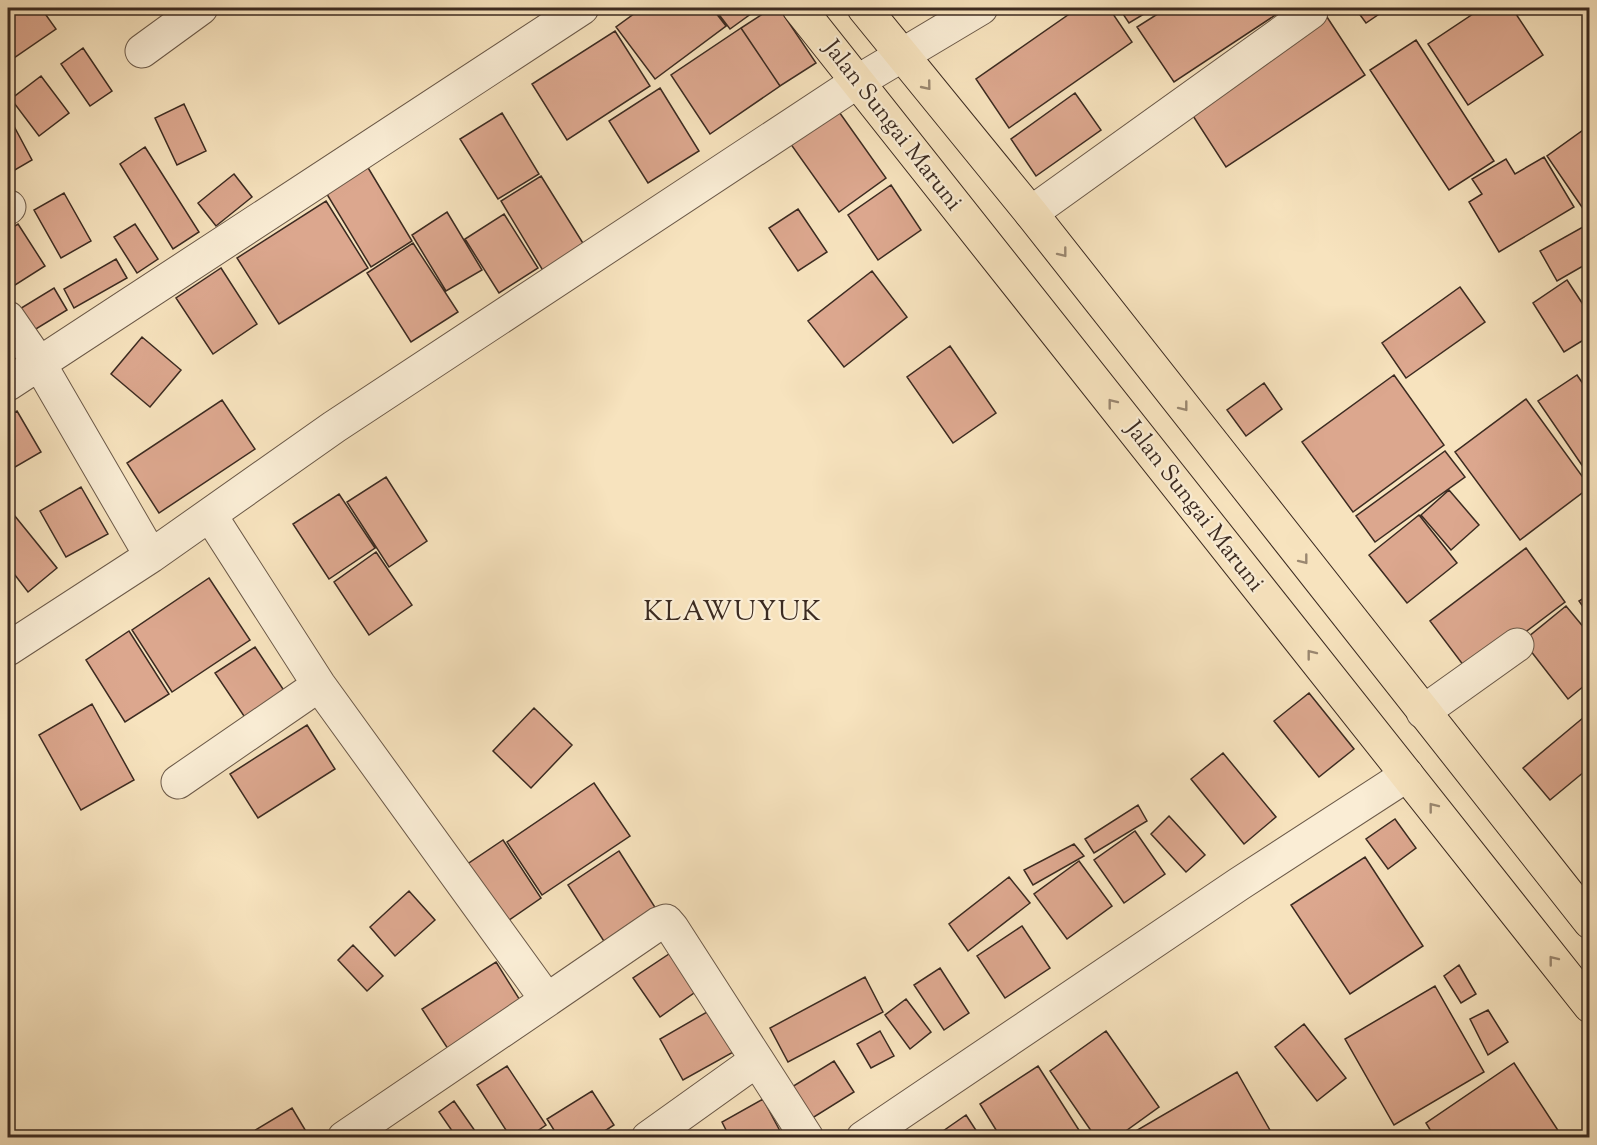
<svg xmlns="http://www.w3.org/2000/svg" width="1597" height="1145" font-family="'Sorts Mill Goudy',serif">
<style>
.building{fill:#dca78e;stroke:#3c2b21;stroke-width:1.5}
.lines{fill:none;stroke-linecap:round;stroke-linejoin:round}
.minor-casing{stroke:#6b5948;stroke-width:35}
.major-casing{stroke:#3c2b21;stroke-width:35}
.minor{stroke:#faedd5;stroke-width:33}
.major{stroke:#f7e3be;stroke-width:33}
.oneway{stroke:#9a8770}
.labels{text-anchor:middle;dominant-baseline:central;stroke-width:4.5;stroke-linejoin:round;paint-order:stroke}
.street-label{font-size:24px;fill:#3c2b21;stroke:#faedd5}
.quarter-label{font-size:27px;letter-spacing:1.5px;fill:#3c2b21;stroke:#faedd5}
</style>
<rect width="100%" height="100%" fill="#f7e3be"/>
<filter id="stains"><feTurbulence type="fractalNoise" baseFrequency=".00333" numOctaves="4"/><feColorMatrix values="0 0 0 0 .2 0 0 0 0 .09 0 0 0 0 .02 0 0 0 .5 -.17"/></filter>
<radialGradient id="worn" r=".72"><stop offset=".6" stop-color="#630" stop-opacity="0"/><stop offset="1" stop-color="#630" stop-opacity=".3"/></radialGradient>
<path class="building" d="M 8,8 L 41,8 L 56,29 L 8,62 Z
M 642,8 L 712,8 L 726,26 L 655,79 L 616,27 Z
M 714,8 L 759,8 L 730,29 Z
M 772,8 L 779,8 L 816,63 L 780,86 L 741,28 Z
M 1078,8 L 1109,8 L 1132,42 L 1009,128 L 976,79 Z
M 1119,8 L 1154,8 L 1129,23 Z
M 1167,8 L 1286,8 L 1174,82 L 1137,27 Z
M 1355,8 L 1388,8 L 1366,23 Z
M 1482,8 L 1512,8 L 1543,55 L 1468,105 L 1428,44 Z
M 1325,14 L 1365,75 L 1226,167 L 1186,105 Z
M 741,28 L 780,86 L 710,134 L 671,75 Z
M 615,31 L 650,86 L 567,140 L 532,84 Z
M 1416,40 L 1494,161 L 1449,190 L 1370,70 Z
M 83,48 L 112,91 L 90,106 L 61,64 Z
M 41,76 L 69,113 L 39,136 L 11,99 Z
M 660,88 L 699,151 L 648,183 L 609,121 Z
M 1075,93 L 1101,130 L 1036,176 L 1011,139 Z
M 184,104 L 206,151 L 177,165 L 155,118 Z
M 837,109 L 886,178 L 839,212 L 790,143 Z
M 502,113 L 539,174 L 498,199 L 460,139 Z
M 8,115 L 32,160 L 8,174 Z
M 1586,128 L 1590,132 L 1590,211 L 1586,213 L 1547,156 Z
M 145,147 L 199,232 L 173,249 L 120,164 Z
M 1544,157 L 1574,207 L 1499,252 L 1469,202 L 1482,194 L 1472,179 L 1506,159 L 1515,174 Z
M 367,166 L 412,241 L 371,267 L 325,191 Z
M 234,174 L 252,197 L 216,226 L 198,203 Z
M 541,176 L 586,248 L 545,274 L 501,201 Z
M 891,185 L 921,230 L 878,260 L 848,215 Z
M 64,193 L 91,241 L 61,258 L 34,210 Z
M 326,201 L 368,268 L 279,324 L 237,258 Z
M 798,209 L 827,252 L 798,271 L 769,228 Z
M 447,212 L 482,270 L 446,291 L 412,235 Z
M 504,214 L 538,268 L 499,293 L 465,239 Z
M 1590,223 L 1590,262 L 1557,281 L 1540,251 Z
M 18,224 L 45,266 L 12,287 L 8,280 L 8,231 Z
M 135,224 L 158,259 L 137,273 L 114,237 Z
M 413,243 L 458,312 L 411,342 L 367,273 Z
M 116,259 L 127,278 L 74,308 L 64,289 Z
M 221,268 L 257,324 L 213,354 L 176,298 Z
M 872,271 L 907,317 L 844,367 L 808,321 Z
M 1567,280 L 1590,315 L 1590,336 L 1564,352 L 1533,303 Z
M 1460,287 L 1485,322 L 1406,378 L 1382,343 Z
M 54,288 L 67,310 L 31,332 L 18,310 Z
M 142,337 L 181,370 L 150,407 L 111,374 Z
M 950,346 L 996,413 L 953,443 L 907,377 Z
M 1394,375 L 1444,445 L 1353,512 L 1302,442 Z
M 1577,375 L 1590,394 L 1590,477 L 1538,401 Z
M 1264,383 L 1282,409 L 1246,436 L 1227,410 Z
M 1526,399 L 1590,487 L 1520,540 L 1455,452 Z
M 222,400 L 255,449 L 159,513 L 127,463 Z
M 17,411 L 41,452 L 10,470 L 8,466 L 8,416 Z
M 1445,451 L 1465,477 L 1375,542 L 1356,516 Z
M 386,477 L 427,541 L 389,567 L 347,502 Z
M 81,487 L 108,534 L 66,557 L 40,511 Z
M 1449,490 L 1479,525 L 1451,550 L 1421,515 Z
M 339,494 L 375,548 L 329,579 L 293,524 Z
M 10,510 L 57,568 L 28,592 L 8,566 L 8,512 Z
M 1419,515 L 1457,563 L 1407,603 L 1369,555 Z
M 1526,548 L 1565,602 L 1470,674 L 1430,621 Z
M 376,552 L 412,605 L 369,635 L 334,582 Z
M 209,578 L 250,640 L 172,692 L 132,630 Z
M 1590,594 L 1590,617 L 1579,601 Z
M 1566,606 L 1590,635 L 1590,681 L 1568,699 L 1523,641 Z
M 129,631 L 169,694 L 125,722 L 86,660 Z
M 255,647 L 285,692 L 246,719 L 215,673 Z
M 1309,693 L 1354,749 L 1319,777 L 1274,721 Z
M 92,704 L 134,780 L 81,810 L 39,735 Z
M 534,708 L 572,745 L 531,788 L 493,751 Z
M 1590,712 L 1590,767 L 1550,800 L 1523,768 Z
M 307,725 L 335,769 L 258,818 L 230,774 Z
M 1223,753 L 1276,817 L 1244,844 L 1191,779 Z
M 594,783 L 630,836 L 542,895 L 507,842 Z
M 1138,805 L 1147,821 L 1094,853 L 1085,839 Z
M 1169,816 L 1205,855 L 1186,872 L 1151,834 Z
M 1395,819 L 1416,848 L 1388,869 L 1366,839 Z
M 1135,831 L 1165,874 L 1124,903 L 1094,860 Z
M 503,840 L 541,898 L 502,925 L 463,867 Z
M 1074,844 L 1084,856 L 1033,885 L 1024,870 Z
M 619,851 L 658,912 L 607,946 L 568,885 Z
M 1365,857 L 1423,946 L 1350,994 L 1291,905 Z
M 1079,861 L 1112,906 L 1067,939 L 1034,894 Z
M 1009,877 L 1030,903 L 968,951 L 949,924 Z
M 409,891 L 435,920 L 395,956 L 370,927 Z
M 1022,926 L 1050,968 L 1005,998 L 977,956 Z
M 353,945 L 383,976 L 367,991 L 338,960 Z
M 675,950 L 701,988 L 660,1017 L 633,978 Z
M 496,962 L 523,1005 L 450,1052 L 422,1009 Z
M 1459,965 L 1476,994 L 1461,1003 L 1444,976 Z
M 940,968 L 969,1013 L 944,1030 L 914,985 Z
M 865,977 L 883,1012 L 788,1062 L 770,1028 Z
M 1435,986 L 1484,1072 L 1394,1125 L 1345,1039 Z
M 906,999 L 931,1032 L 910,1049 L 885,1015 Z
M 714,1008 L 737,1050 L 683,1080 L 660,1039 Z
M 1488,1010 L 1508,1042 L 1488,1055 L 1470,1019 Z
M 1304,1024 L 1346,1078 L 1317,1101 L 1275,1047 Z
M 880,1031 L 894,1056 L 871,1068 L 857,1044 Z
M 1106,1031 L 1159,1107 L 1116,1138 L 1096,1138 L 1050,1071 Z
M 834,1061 L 854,1092 L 806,1122 L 787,1090 Z
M 1514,1063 L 1563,1138 L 1435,1138 L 1426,1123 Z
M 507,1066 L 546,1125 L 527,1138 L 511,1138 L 477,1085 Z
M 1038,1066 L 1084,1138 L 1001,1138 L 980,1104 Z
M 1237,1072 L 1271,1132 L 1262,1138 L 1128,1138 L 1127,1136 Z
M 592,1091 L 614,1125 L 594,1138 L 559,1138 L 547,1119 Z
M 763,1099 L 780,1131 L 769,1138 L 730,1138 L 722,1122 Z
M 454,1101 L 480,1138 L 457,1138 L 439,1112 Z
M 292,1108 L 310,1138 L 251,1138 L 249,1134 Z
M 966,1115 L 981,1138 L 933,1138 Z"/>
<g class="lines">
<g class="minor-casing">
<path id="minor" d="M 142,51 L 201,8
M 8,208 L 9,207
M 1031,213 L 1311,12
M 8,318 L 39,363 L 151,556
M 8,384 L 582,8
M 210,515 L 319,685 L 547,1000 L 658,924 L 666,921 L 672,928 L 757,1060
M 8,649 L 151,556 L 334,427 L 857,82 L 981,8
M 1423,712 L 1517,645
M 178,782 L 319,685
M 344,1138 L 547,1000
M 648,1138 L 757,1060 L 807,1138
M 863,1138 L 1239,884 L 1407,775"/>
</g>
<g class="major-casing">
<path id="major" d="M 799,8 L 1590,1006
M 864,8 L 1031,213 L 1590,922"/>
</g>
<use href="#minor" class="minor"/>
<use href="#major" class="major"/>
</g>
<defs><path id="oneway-chevron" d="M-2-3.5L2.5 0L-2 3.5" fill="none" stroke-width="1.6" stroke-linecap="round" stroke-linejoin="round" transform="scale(1.5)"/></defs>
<g class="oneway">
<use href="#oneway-chevron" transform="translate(927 86) rotate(51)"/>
<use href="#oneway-chevron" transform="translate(1063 253) rotate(52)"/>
<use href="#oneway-chevron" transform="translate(1112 403) rotate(-128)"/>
<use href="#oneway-chevron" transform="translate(1184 407) rotate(52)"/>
<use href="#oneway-chevron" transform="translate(1304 560) rotate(52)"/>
<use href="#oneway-chevron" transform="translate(1311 654) rotate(-128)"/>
<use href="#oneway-chevron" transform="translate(1433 807) rotate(-128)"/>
<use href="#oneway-chevron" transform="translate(1553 960) rotate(-128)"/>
</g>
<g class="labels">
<g class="street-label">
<text transform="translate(892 126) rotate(52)">Jalan Sungai Maruni</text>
<text transform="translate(1194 507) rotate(52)">Jalan Sungai Maruni</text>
</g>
<g class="quarter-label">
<text x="733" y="613">KLAWUYUK</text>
</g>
</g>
<rect width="1597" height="1145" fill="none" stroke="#f7e3be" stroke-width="30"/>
<rect x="9" y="9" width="1579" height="1127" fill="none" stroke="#3c2b21" stroke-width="3"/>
<rect x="15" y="15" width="1567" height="1115" fill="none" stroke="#3c2b21" stroke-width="1.5"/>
<rect width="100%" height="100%" filter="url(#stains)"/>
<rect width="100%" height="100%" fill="url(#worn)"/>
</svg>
